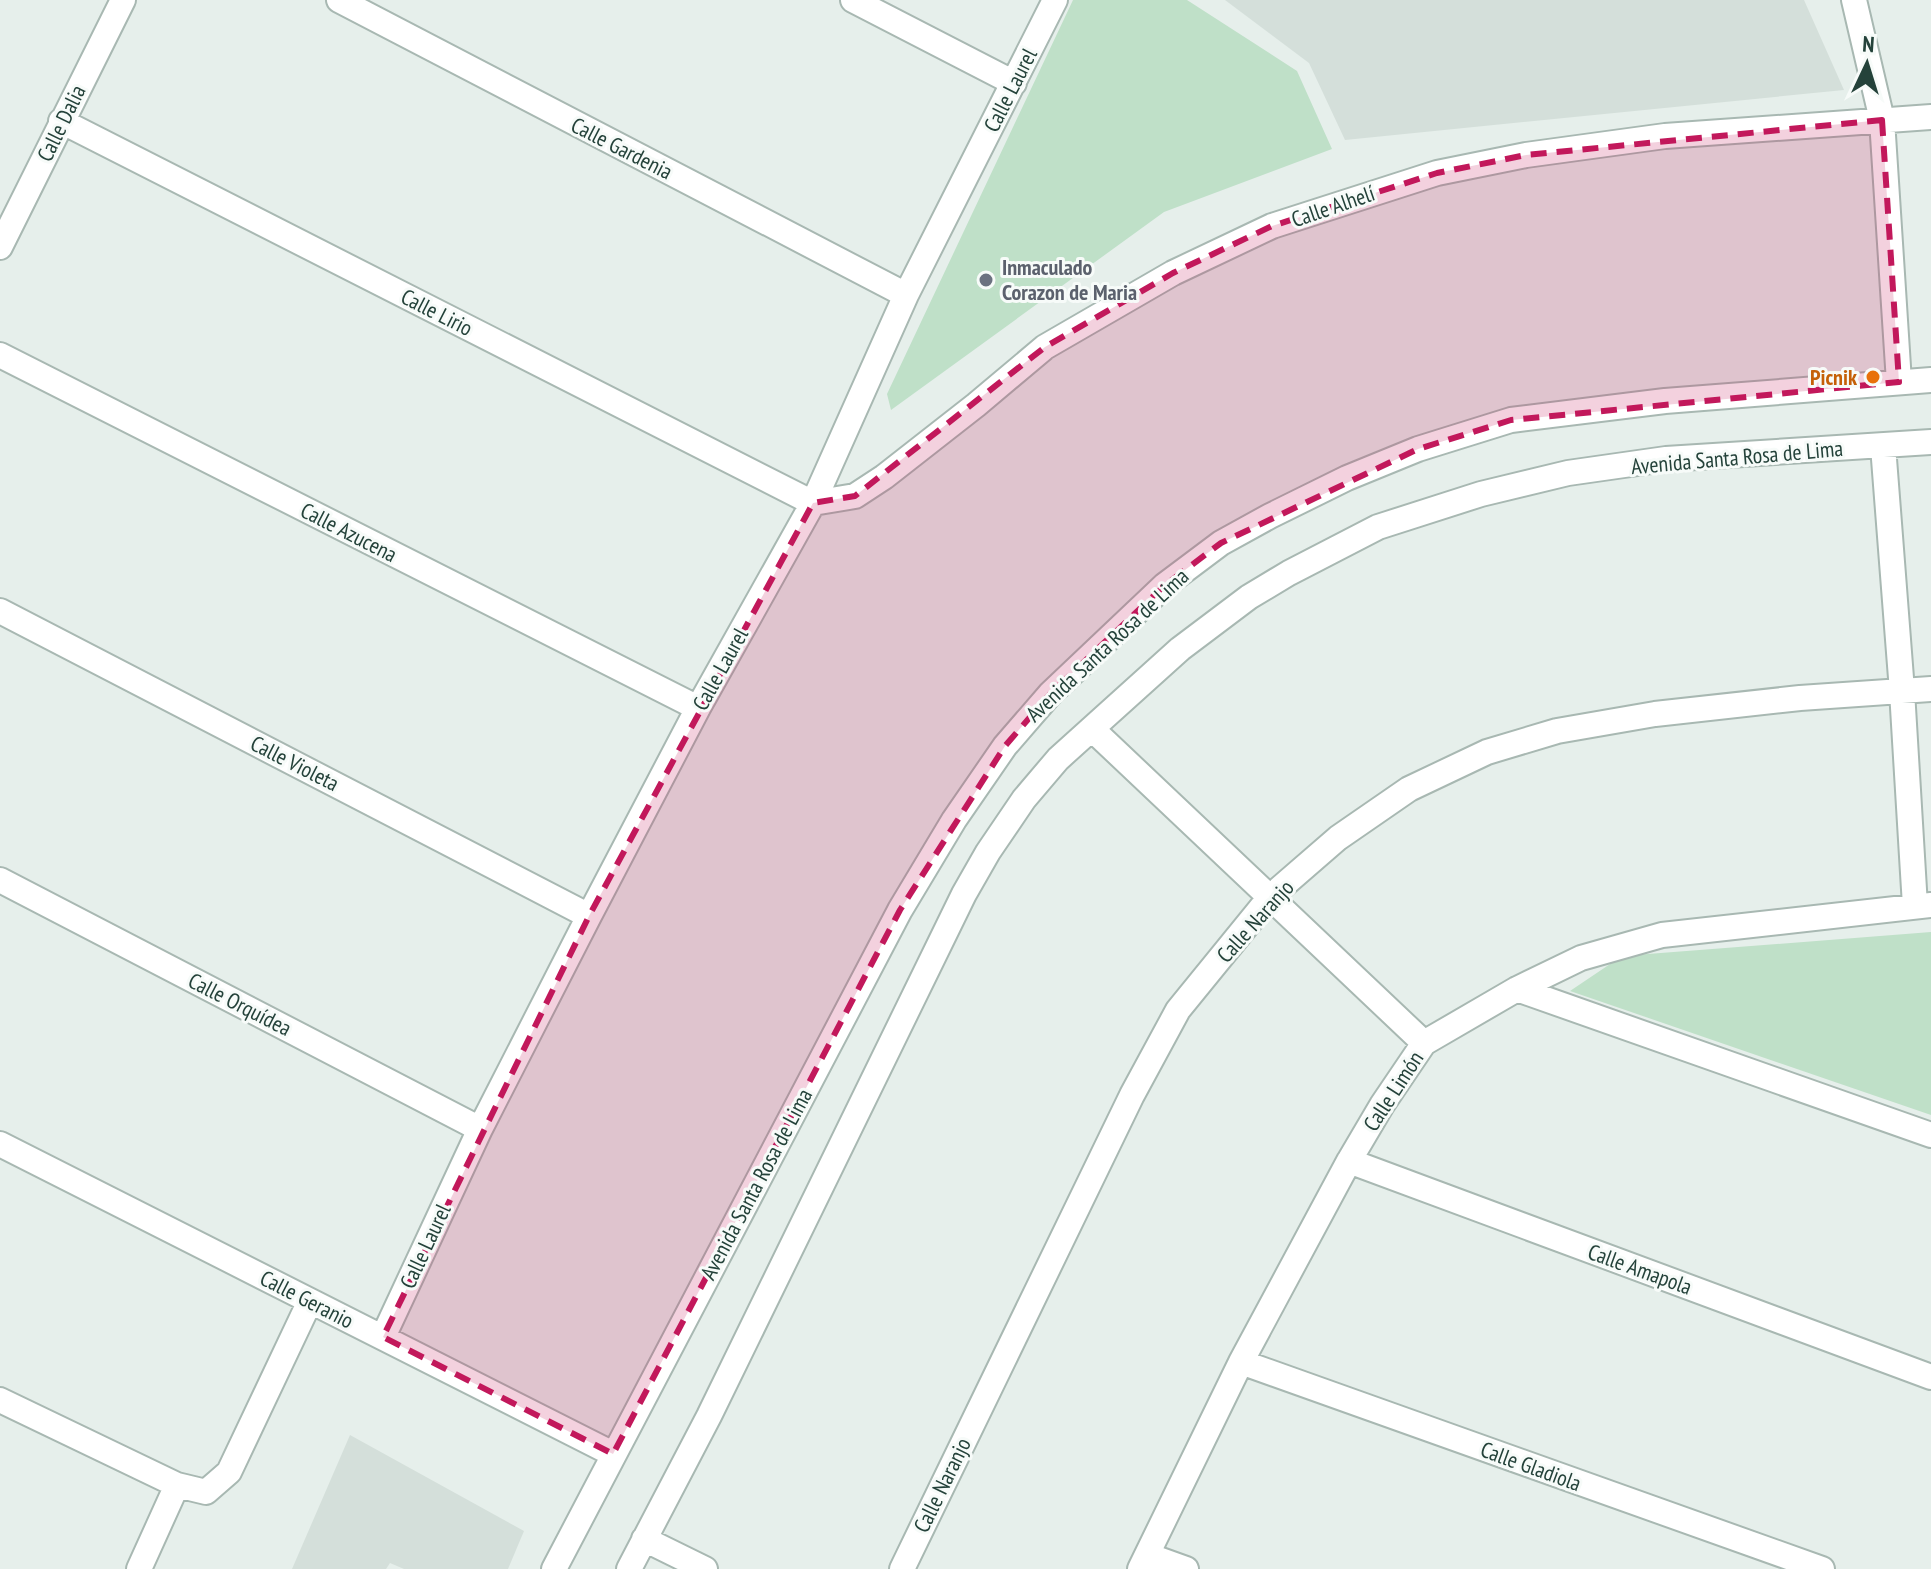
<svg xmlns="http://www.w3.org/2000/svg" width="1931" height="1569" font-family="'PT Sans Narrow',sans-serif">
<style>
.built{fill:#d4dfda}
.green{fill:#bfe0c8}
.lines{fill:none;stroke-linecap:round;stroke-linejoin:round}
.minor-casing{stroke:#a8b8b2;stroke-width:28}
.minor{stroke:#fff;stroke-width:24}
.marked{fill:#c2185b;fill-opacity:0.2;stroke:#c2185b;stroke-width:6;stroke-dasharray:16 10;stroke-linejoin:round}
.worship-dot{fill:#6b7280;stroke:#f7fbf9;stroke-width:3}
.food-dot{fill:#e8710a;stroke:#f7fbf9;stroke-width:3}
.labels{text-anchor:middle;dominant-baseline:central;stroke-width:6;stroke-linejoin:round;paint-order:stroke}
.street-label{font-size:22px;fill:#24423a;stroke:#f7fbf9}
.worship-label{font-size:22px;font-weight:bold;fill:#5b616d;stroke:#f7fbf9;text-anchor:start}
.food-label{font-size:22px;font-weight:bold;fill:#c56008;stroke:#f7fbf9;text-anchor:end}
</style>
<rect width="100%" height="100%" fill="#e6efeb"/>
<path class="built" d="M 1225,0 L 1804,0 L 1844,90 L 1345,140 L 1309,63 Z
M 350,1435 L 524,1531 L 508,1569 L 404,1569 L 390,1563 L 386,1569 L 292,1569 Z"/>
<path class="green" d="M 1073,0 L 1187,0 L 1297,71 L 1332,149 L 1164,212 L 891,410 L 887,394 Z
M 1931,932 L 1931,1115 L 1570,991 L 1622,956 Z"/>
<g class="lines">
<g class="minor-casing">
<path id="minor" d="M 339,0 L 906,295
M 853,0 L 1014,83
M 1854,0 L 1882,120 L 1899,382
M 61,121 L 813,503 L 855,496 L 884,477 L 976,405 L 1045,347 L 1173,273 L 1272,226 L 1437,173 L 1526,155 L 1665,136 L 1931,117
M 0,247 L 123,0
M 0,355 L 698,708
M 1883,446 L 1902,691 L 1915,906
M 0,611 L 589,916
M 1092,729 L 1424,1043
M 0,880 L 480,1129
M 1517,989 L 1931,1135
M 0,1144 L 613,1454
M 1349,1161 L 1931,1377
M 383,1337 L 480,1129 L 589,916 L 698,708 L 813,503 L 906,295 L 1055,0
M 1241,1362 L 1822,1569
M 0,1400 L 177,1485 L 206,1492 L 229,1472 L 310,1301
M 644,1539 L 705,1569
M 1147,1555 L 1186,1569
M 139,1569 L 177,1485
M 554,1569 L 900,910 L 954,820 L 1005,746 L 1050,694 L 1165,585 L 1221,543 L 1270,516 L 1347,478 L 1418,449 L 1511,420 L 1665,401 L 1931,380
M 629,1569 L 709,1416 L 964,894 L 988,852 L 1024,799 L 1058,759 L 1180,649 L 1249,597 L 1289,573 L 1378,527 L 1481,494 L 1568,473 L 1666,459 L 1931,442
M 902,1569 L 1132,1095 L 1178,1010 L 1270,897 L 1338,838 L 1409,789 L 1487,752 L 1557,731 L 1655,714 L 1800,698 L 1931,689
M 1140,1569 L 1241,1362 L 1349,1161 L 1382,1105 L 1424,1043 L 1517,989 L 1581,958 L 1662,935 L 1931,905"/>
</g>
<use href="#minor" class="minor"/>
</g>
<path class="marked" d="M 1882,120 L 1899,382 L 1511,420 L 1418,449 L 1221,543 L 1165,585 L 1050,694 L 1005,746 L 900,910 L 613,1454 L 383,1337 L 589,916 L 813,503 L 855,496 L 1045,347 L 1173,273 L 1272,226 L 1437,173 L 1526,155 Z"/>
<circle class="worship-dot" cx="986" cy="280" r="8"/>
<circle class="food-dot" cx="1873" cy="377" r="8"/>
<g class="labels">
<g class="street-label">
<text transform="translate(1010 90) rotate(-63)">Calle Laurel</text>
<text transform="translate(61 123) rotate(-64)">Calle Dalia</text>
<text transform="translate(622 148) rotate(27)">Calle Gardenia</text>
<text transform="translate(1333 206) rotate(-19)">Calle Alhelí</text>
<text transform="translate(437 312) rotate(27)">Calle Lirio</text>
<text transform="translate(1737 457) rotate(-5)">Avenida Santa Rosa de Lima</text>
<text transform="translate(349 532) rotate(27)">Calle Azucena</text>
<text transform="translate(1107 645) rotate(-43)">Avenida Santa Rosa de Lima</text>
<text transform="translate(720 669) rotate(-61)">Calle Laurel</text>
<text transform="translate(295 763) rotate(27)">Calle Violeta</text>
<text transform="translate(1255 921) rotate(-48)">Calle Naranjo</text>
<text transform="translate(240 1004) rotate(27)">Calle Orquídea</text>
<text transform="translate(1393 1091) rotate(-57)">Calle Limón</text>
<text transform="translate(756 1184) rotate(-62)">Avenida Santa Rosa de Lima</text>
<text transform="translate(425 1246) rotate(-65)">Calle Laurel</text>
<text transform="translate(1640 1269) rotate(20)">Calle Amapola</text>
<text transform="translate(307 1299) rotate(27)">Calle Geranio</text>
<text transform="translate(1531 1466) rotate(20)">Calle Gladiola</text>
<text transform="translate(942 1485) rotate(-64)">Calle Naranjo</text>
</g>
<g class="worship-label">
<text x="1002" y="267">Inmaculado<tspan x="1002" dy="25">Corazon de Maria</tspan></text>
</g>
<g class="food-label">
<text x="1857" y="377">Picnik</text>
</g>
</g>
<g transform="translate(1867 64) rotate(4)" stroke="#f7fbf9" stroke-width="6" paint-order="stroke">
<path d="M0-6L14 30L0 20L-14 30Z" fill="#24423a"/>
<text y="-12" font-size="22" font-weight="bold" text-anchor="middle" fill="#24423a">N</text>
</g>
</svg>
